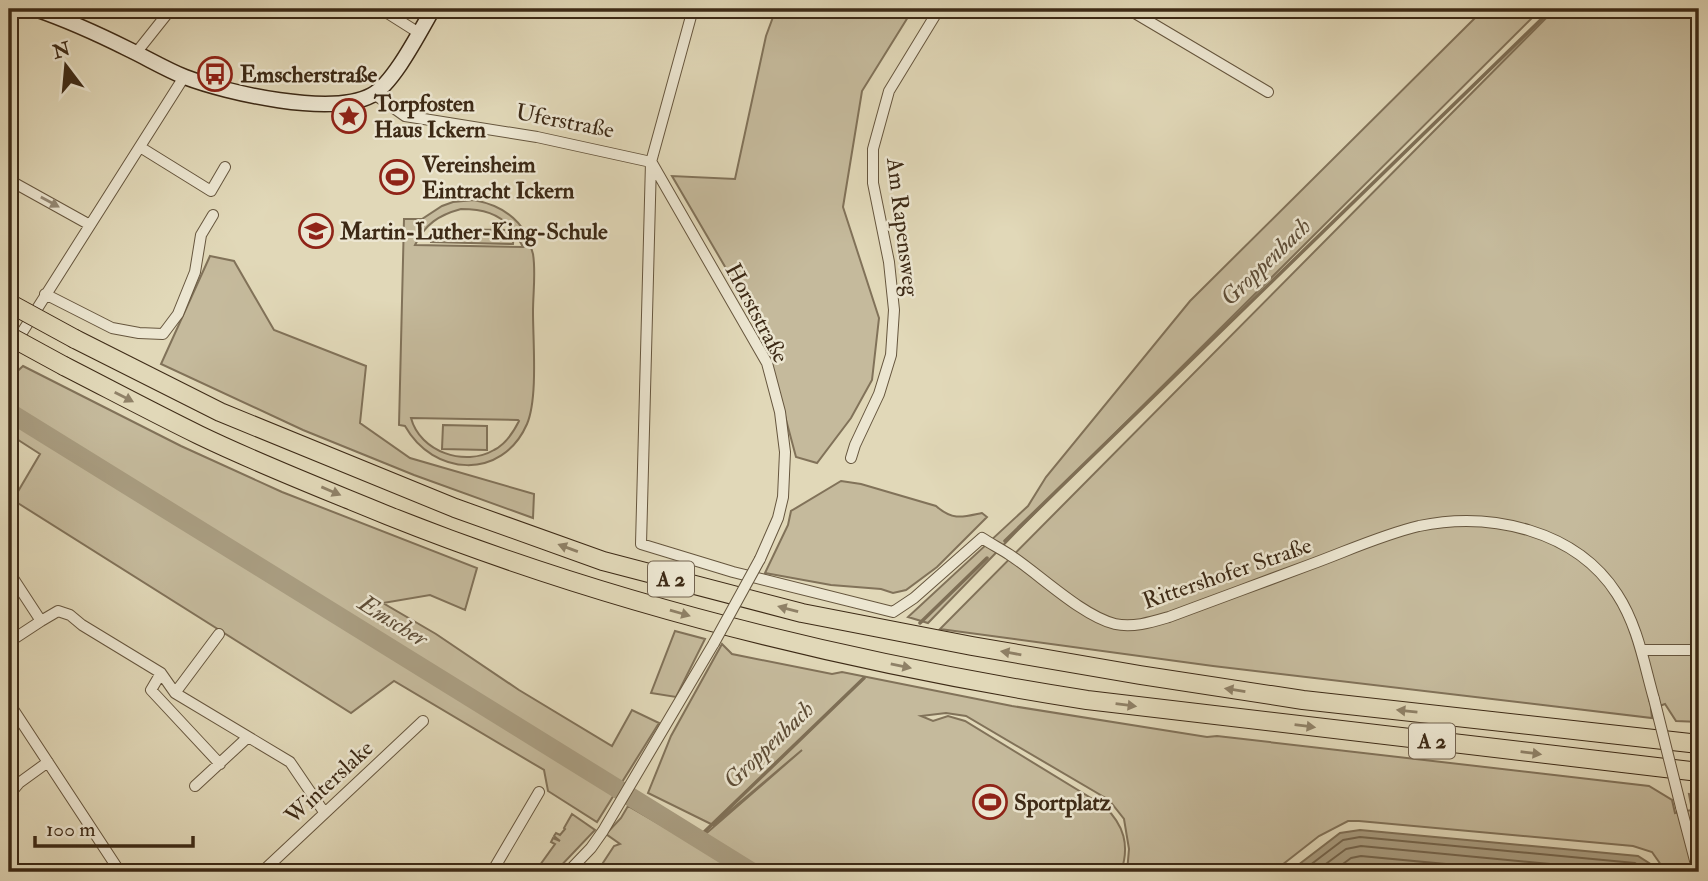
<svg xmlns="http://www.w3.org/2000/svg" width="1708" height="881" font-family="'IM FELL Double Pica',serif">
<style>
.green{fill:#c5ba9c;stroke:#817259;stroke-width:2;fill-rule:evenodd}
.water{fill:#a99d81;stroke:#7e6f56;stroke-width:2}
.lines{fill:none;stroke-linecap:round;stroke-linejoin:round}
.shore{stroke:#73644c;stroke-width:2}
.stream{stroke:#7e6f56;stroke-width:3.5}
.river{stroke:#a99d81;stroke-width:19}
.minor-casing{stroke:#66563e;stroke-width:12}
.secondary-casing{stroke:#3d2a16;stroke-width:17}
.motorway-casing{stroke:#3d2a16;stroke-width:20}
.minor{stroke:#ece6d1;stroke-width:10}
.secondary{stroke:#ece6d1;stroke-width:14}
.motorway{stroke:#e1d8b8;stroke-width:18}
.minor-bridge-casing{stroke:#66563e;stroke-width:12;stroke-linecap:butt}
.motorway-bridge-casing{stroke:#3d2a16;stroke-width:20;stroke-linecap:butt}
.minor-bridge{stroke:#ece6d1;stroke-width:10}
.motorway-bridge{stroke:#e1d8b8;stroke-width:18}
.oneway{fill:#948874}
.oneway2{fill:#8f8167}
.labels{text-anchor:middle;dominant-baseline:central;stroke-width:5;stroke-linejoin:round;paint-order:stroke}
.shield{fill:#ece6d1;stroke:#72624e;stroke-width:2}
.shield-label{font-size:21px;font-weight:bold;fill:#3d2a16}
.poi-label{font-size:23px;font-weight:bold;fill:#3d2a16;stroke:#ece6d1;text-anchor:start}
.street-label{font-size:23px;fill:#3d2a16;stroke:#ece6d1}
.water-label{font-size:24px;font-style:italic;fill:#5d4c36;stroke:#ece6d1}
</style>
<rect width="100%" height="100%" fill="#e1d8b8"/>
<filter id="stains"><feTurbulence type="fractalNoise" baseFrequency=".00286" numOctaves="4"/><feColorMatrix values="0 0 0 0 .2 0 0 0 0 .09 0 0 0 0 .02 0 0 0 .5 -.17"/></filter>
<radialGradient id="worn" r=".72"><stop offset=".6" stop-color="#630" stop-opacity="0"/><stop offset="1" stop-color="#630" stop-opacity=".3"/></radialGradient>
<path class="green" d="M 776,9 L 913,9 L 862,91 L 843,207 L 879,318 L 872,380 L 851,418 L 817,463 L 796,457 L 762,330 L 672,176 L 735,179 L 766,36 Z
M 1484,9 L 1541,9 L 1017,531 L 928,623 L 908,617 L 1028,506 L 1046,477 L 1190,301 Z
M 1555,9 L 1699,9 L 1699,722 L 1676,721 L 1665,704 L 1651,709 L 1652,718 L 1213,666 L 940,629 Z
M 474,200 C 495,204 515,214 526,234 C 529,240 531,247 533,254 C 536,272 533,293 533,312 C 533,342 538,398 527,424 C 502,481 433,476 405,426 L 399,425 L 404,219 L 422,219 L 442,206 L 453,202 ZM 461,209 C 482,209 499,213 513,230 L 431,229 L 431,242 L 513,244 L 514,231 L 523,247 L 415,245 C 425,224 439,215 461,209 ZM 411,418 L 518,420 L 519,421 C 513,433 506,444 494,450 C 465,467 420,452 411,418 Z
M 210,256 L 234,261 L 274,330 L 366,366 L 360,423 L 410,458 L 534,494 L 533,518 L 414,475 L 303,430 L 161,364 Z
M 23,366 L 181,446 L 282,492 L 477,568 L 465,610 L 430,595 L 383,603 L 436,634 L 519,690 L 612,746 L 632,710 L 659,723 L 597,822 L 548,791 L 544,770 L 394,681 L 351,713 L 13,500 L 40,454 L 9,434 L 9,379 Z
M 443,425 L 487,426 L 487,450 L 442,449 Z
M 841,481 L 861,484 L 936,506 C 953,521 963,517 982,513 L 987,517 L 937,567 L 906,590 L 893,593 L 881,589 L 831,585 L 765,573 L 788,525 L 791,511 Z
M 675,631 L 705,639 L 676,697 L 651,693 Z
M 722,644 L 732,654 L 832,674 L 842,672 L 1012,706 L 1207,737 L 1217,736 L 1649,786 L 1672,800 L 1675,813 L 1692,810 L 1689,794 L 1699,796 L 1699,872 L 1666,872 L 1652,852 L 1633,846 L 1359,821 L 1348,821 L 1319,836 L 1273,872 L 1127,872 L 1129,849 L 1124,819 L 1109,800 L 966,716 L 946,713 L 921,716 L 933,721 L 948,716 L 965,721 L 1104,806 C 1124,825 1130,845 1121,872 L 597,872 L 614,846 L 620,844 L 606,834 L 621,818 L 628,806 L 694,844 L 802,750 L 713,825 L 648,793 L 671,736 Z
M 572,814 L 595,830 L 555,872 L 535,872 L 555,844 L 551,842 L 553,838 L 560,841 L 554,836 L 556,833 L 560,835 L 565,829 L 564,828 Z"/>
<path class="water" d="M 1360,830 L 1638,856 L 1652,865 L 1655,872 L 1289,872 L 1340,833 Z"/>
<g class="lines">
<path class="shore" d="M 1301,872 L 1343,840 L 1360,837 L 1635,863 L 1647,872
M 1315,872 L 1346,849 L 1361,846 L 1634,872
M 1332,872 L 1351,858 L 1361,856 L 1530,872"/>
<path class="stream" d="M 1005,541 L 1552,9
M 920,623 L 987,558
M 698,838 L 864,678"/>
<path class="river" d="M 9,412 L 752,872"/>
<g class="minor-casing">
<path id="minor" d="M 381,9 L 419,33
M 693,9 L 651,162 L 641,544 L 733,572 L 893,612 L 914,598 L 982,538 C 991,544 1001,549 1010,555 C 1039,574 1082,616 1115,624 C 1133,628 1152,622 1169,617 C 1216,600 1262,582 1309,565 C 1345,552 1381,535 1419,526 C 1490,511 1576,530 1617,594 C 1638,626 1644,664 1654,699
M 1128,9 L 1268,92
M 136,53 L 171,9
M 374,94 L 405,116 L 537,137 L 651,162
M 140,147 L 211,191 L 225,167
M 652,163 L 767,363 L 780,412 L 785,452 L 783,497 L 778,518 L 760,559
M 9,180 L 90,225
M 45,294 L 112,328 L 139,333 L 163,334 L 178,314 L 195,272 L 201,235 L 213,215
M 9,353 L 184,77
M 851,458 L 855,445 L 879,394 L 891,355 L 894,310 L 889,262 L 873,183 L 873,149 L 889,91 L 939,9
M 9,523 L 11,519
M 9,572 L 41,621 L 9,642
M 41,621 L 58,611 L 70,615 L 82,625 L 161,673 L 175,693 L 290,762 L 324,812
M 1641,650 L 1699,650
M 161,673 L 151,690 L 220,764
M 175,693 L 219,634
M 9,703 L 120,872
M 195,786 L 248,737
M 9,795 L 19,783 L 48,762
M 1681,807 L 1698,872
M 262,872 L 423,721
M 492,872 L 539,792
M 568,872 L 591,848 L 603,831 L 714,643"/>
</g>
<g class="secondary-casing">
<path id="secondary" d="M 35,9 C 67,20 98,34 128,49 C 147,58 165,69 185,77 C 227,93 332,117 372,95 C 394,83 420,31 433,9"/>
</g>
<g class="motorway-casing">
<path id="motorway" d="M 75,339 L 220,412 L 455,508 L 603,561 L 802,613 L 972,646 L 1140,675 L 1303,700 L 1699,744
M 64,366 C 109,389 154,413 199,435 C 261,465 326,490 389,516 C 612,605 851,663 1087,700 L 1699,772"/>
</g>
<use href="#minor" class="minor"/>
<use href="#secondary" class="secondary"/>
<use href="#motorway" class="motorway"/>
<g class="minor-bridge-casing">
<path id="minor-bridge" d="M 714,643 L 760,559
M 1654,699 L 1681,807"/>
</g>
<g class="motorway-bridge-casing">
<path id="motorway-bridge" d="M 9,303 L 75,339
M 9,336 L 64,366"/>
</g>
<use href="#minor-bridge" class="minor-bridge"/>
<use href="#motorway-bridge" class="motorway-bridge"/>
</g>
<defs><path id="oneway-solid" d="M-6-.8H1V-3.2L6.5 0L1 3.2V.8H-6Z" transform="scale(1.75)"/></defs>
<use class="oneway" href="#oneway-solid" transform="translate(50 202) rotate(29)"/>
<g class="oneway2">
<use href="#oneway-solid" transform="translate(124 397) rotate(27)"/>
<use href="#oneway-solid" transform="translate(331 491) rotate(23)"/>
<use href="#oneway-solid" transform="translate(568 548) rotate(-160)"/>
<use href="#oneway-solid" transform="translate(788 609) rotate(-165)"/>
<use href="#oneway-solid" transform="translate(680 613) rotate(16)"/>
<use href="#oneway-solid" transform="translate(1011 653) rotate(-170)"/>
<use href="#oneway-solid" transform="translate(901 666) rotate(12)"/>
<use href="#oneway-solid" transform="translate(1235 690) rotate(-171)"/>
<use href="#oneway-solid" transform="translate(1126 705) rotate(7)"/>
<use href="#oneway-solid" transform="translate(1407 711) rotate(-174)"/>
<use href="#oneway-solid" transform="translate(1305 726) rotate(7)"/>
<use href="#oneway-solid" transform="translate(1531 753) rotate(7)"/>
</g>
<defs>
<g id="bus-ring" transform="scale(1.75)"><circle r="9.5" fill="#ece6d1" stroke="#8f2418" stroke-width="1.5"/><path d="M-5-6H5V4H4V6H2V4H-2V6H-4V4H-5ZM-3.5-4V0h7V-4ZM-3.5 1.2v1.5H-2V1.2ZM2 1.2v1.5H3.5V1.2Z" fill="#8f2418"/></g>
<g id="sight-ring" transform="scale(1.75)"><circle r="9.5" fill="#ece6d1" stroke="#8f2418" stroke-width="1.5"/><path d="M0-6L1.8-2.2L6-1.7L2.9 1.2L3.7 5.4L0 3.3L-3.7 5.4L-2.9 1.2L-6-1.7L-1.8-2.2Z" fill="#8f2418"/></g>
<g id="stadium-ring" transform="scale(1.75)"><circle r="9.5" fill="#ece6d1" stroke="#8f2418" stroke-width="1.5"/><path d="M0-5a6.5 5 0 1 0 0 10a6.5 5 0 1 0 0-10ZM-3.5-1.8h7v3.6h-7Z" fill="#8f2418"/></g>
<g id="school-ring" transform="scale(1.75)"><circle r="9.5" fill="#ece6d1" stroke="#8f2418" stroke-width="1.5"/><path d="M0-5L7-2L0 1L-7-2ZM-4 1L0 2.5L4 1V4Q0 6-4 4Z" fill="#8f2418"/></g>
</defs>
<g fill-rule="evenodd">
<use href="#bus-ring" x="215" y="74"/>
<use href="#sight-ring" x="349" y="116"/>
<use href="#stadium-ring" x="397" y="177"/>
<use href="#school-ring" x="316" y="231"/>
<use href="#stadium-ring" x="990" y="802"/>
</g>
<g class="labels">
<g class="shield">
<rect x="648" y="561.5" width="46" height="35" rx="5"/>
<rect x="1409" y="723.5" width="46" height="35" rx="5"/>
</g>
<g class="shield-label">
<text x="671" y="579">A 2</text>
<text x="1432" y="741">A 2</text>
</g>
<g class="poi-label">
<text x="240" y="74">Emscherstraße</text>
<text x="374" y="103">Torpfosten<tspan x="374" dy="26">Haus Ickern</tspan></text>
<text x="422" y="164">Vereinsheim<tspan x="422" dy="26">Eintracht Ickern</tspan></text>
<text x="340" y="231">Martin-Luther-King-Schule</text>
<text x="1014" y="802">Sportplatz</text>
</g>
<g class="street-label">
<text transform="translate(565 121) rotate(11)">Uferstraße</text>
<text transform="translate(903 227) rotate(83)">Am Rapensweg</text>
<text transform="translate(757 313) rotate(62)">Horststraße</text>
<text transform="translate(1227 573) rotate(-19)">Rittershofer Straße</text>
<text transform="translate(329 782) rotate(-43)">Winterslake</text>
</g>
<g class="water-label">
<text transform="translate(1266 262) rotate(-44)">Groppenbach</text>
<text transform="translate(393 621) rotate(32)">Emscher</text>
<text transform="translate(769 745) rotate(-44)">Groppenbach</text>
</g>
</g>
<rect width="1708" height="881" fill="none" stroke="#e1d8b8" stroke-width="35"/>
<rect x="10" y="10" width="1687" height="860" fill="none" stroke="#3d2a16" stroke-width="3.5"/>
<rect x="18" y="18" width="1673" height="846" fill="none" stroke="#3d2a16" stroke-width="2"/>
<g transform="translate(66 66) rotate(344)" stroke="#ece6d1" stroke-width="5" paint-order="stroke">
<path d="M0-5L12 26L0 18L-12 26Z" fill="#3d2a16"/>
<text y="-10" font-size="19" font-weight="bold" text-anchor="middle" fill="#3d2a16">N</text>
</g>
<path d="M35 836v10h158v-10" fill="none" stroke="#3d2a16" stroke-width="3.5"/>
<text x="46" y="836" font-size="21" fill="#3d2a16" stroke="#ece6d1" stroke-width="5" paint-order="stroke">100 m</text>
<rect width="100%" height="100%" filter="url(#stains)"/>
<rect width="100%" height="100%" fill="url(#worn)"/>
</svg>
